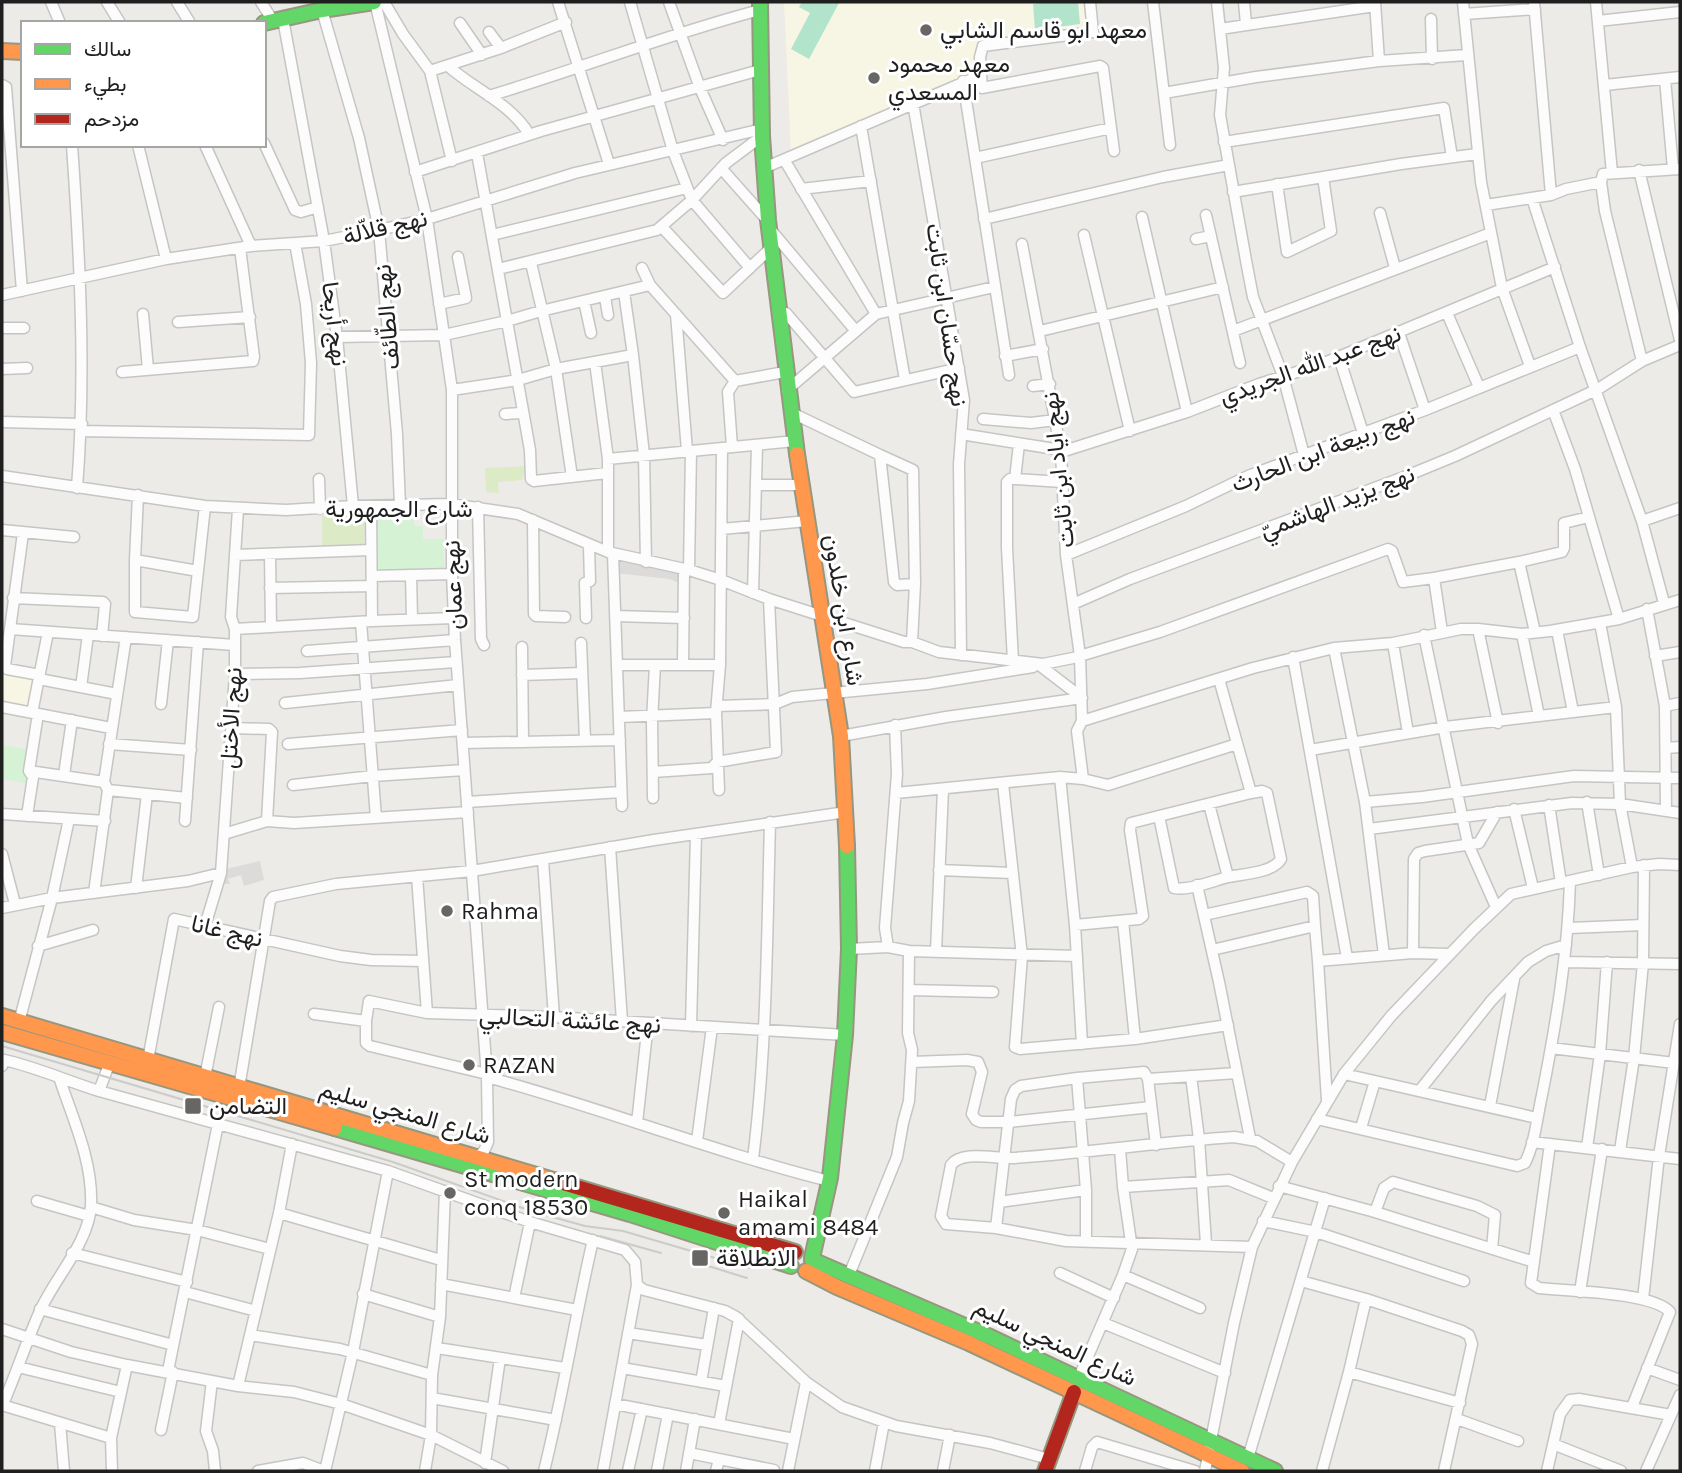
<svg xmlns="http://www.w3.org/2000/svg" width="1682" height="1473" font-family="Karla,Vazirmatn,sans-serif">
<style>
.residential{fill:#dcdbd9}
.education{fill:#f7f5e3}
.grass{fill:#dceac6}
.park{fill:#d5f3d4}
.pitch{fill:#b2e4cc}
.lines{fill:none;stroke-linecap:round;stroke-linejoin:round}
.street-casing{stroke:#c6c5c4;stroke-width:13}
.fast-casing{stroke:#979780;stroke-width:18}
.slow-casing{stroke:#979780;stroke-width:18}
.jam-casing{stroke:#979780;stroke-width:18}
.street{stroke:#fcfcfc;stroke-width:10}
.fast{stroke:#63d668;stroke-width:14}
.slow{stroke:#ff974d;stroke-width:14}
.jam{stroke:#b3261e;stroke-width:14}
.tram{stroke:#cbcbca;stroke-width:2}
.poi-dot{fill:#676665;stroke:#fff;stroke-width:2.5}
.labels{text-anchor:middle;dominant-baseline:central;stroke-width:6;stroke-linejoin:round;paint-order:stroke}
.poi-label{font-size:24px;fill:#1f1f1f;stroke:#fff;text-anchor:start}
.street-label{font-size:24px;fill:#1f1f1f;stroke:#fff}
</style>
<rect width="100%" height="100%" fill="#edebe8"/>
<path class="residential" d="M 615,560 L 683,574 L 682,601 L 678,601 L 679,583 L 670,579 L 615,573 Z
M 260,861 L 264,880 L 244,886 L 241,875 L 228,879 L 230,884 L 223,884 L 226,869 Z"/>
<path class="education" d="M 784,2 L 1083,2 L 1087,35 L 975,52 L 975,74 L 791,153 Z
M 2,671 L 36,678 L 30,709 L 2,704 Z"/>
<path class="grass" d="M 526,466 L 522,480 L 498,482 L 499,493 L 486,492 L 485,468 Z
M 365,512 L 364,547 L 322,550 L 322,516 Z"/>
<path class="park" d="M 376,518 L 414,518 L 414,526 L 423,526 L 423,539 L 444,539 L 444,573 L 376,573 Z
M 2,745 L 31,750 L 31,784 L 2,779 Z"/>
<path class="pitch" d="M 802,2 L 839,3 L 809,59 L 791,49 L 810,13 L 799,7 Z
M 1048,2 L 1078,2 L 1080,24 L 1035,30 L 1033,4 Z"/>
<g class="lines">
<g class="street-casing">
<path id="street" d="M 51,2 L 60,23
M 107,2 L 120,23
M 177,2 L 190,23
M 261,2 L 273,21
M 375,2 L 427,219 L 452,390 L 452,574 L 455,640 L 487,1077 L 488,1142 L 484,1151 L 475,1159
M 384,2 L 403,34 L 430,71 L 452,161
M 558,2 L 609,164
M 630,2 L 673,151 L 692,200 L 750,268
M 669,2 L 700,88 L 723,140
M 1153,2 L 1170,145
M 1217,2 L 1224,68 L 1220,115 L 1247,266 L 1253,297 L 1283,376 L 1304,455
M 1244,2 L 1246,24
M 1375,2 L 1379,61
M 1463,2 L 1481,182 L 1502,288 L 1530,366
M 1534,2 L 1551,195
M 1596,2 L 1612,173
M 322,10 L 359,138 L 379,230 L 397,434 L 400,506
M 1464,14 L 1535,9
M 283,19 L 324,241 L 337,337 L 353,506
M 1431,19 L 1432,59
M 1598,21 L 1680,12
M 460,23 L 482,55
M 1220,29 L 1375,6
M 489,32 L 501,48
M 448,66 C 475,90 510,103 529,134
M 430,71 L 501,48 L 566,22
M 981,75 L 980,57 L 983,46 L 1093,32 L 1090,2
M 1665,79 L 1673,169
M 963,81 L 1009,375
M 2,85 L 6,87 L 22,291
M 1605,85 L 1680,77
M 1164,93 L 1256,77 L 1379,61 L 1467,55
M 489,96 C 579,69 668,34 760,10
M 913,103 L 964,400 L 959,464 L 961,655
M 861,126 L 905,380
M 1224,142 L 1444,108 L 1452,157
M 264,143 L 295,210 L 301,212 L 318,207
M 72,145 C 80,259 86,374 77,488
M 138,145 L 166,259
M 205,145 L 251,246
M 477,153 L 530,450 L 531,479 L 534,481 L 607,473
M 975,158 L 1111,128
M 785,161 L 876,314
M 721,168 L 767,220
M 764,168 L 981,75 L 982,88 L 1100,66 L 1103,68 L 1114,151
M 1639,170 L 1680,340
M 415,172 L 541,131 L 760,70
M 1601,182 L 1605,211 L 1642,361
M 1277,184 L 1287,252 L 1331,231 L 1323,177
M 801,189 L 871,181
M 1233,192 L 1401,164 L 1477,154
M 1532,198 L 1580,347 L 1642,521 L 1680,508
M 1486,205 L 1551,195 L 1566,189 L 1601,182 L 1603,174 L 1680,169
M 1380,213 L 1395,268
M 1206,215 L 1240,363
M 1142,217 L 1187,412
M 984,219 L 1163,177 L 1229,165
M 662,227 L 723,293 L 772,247
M 770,229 L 855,330
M 492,235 L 687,188
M 1084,235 L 1130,431
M 1196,239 L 1211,236
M 1022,244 L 1061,452 L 1066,555 L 1080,656 L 1082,721 L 1077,731 L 1083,779 L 1108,785 L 1237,744
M 531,263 L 556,369 L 572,477
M 642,268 L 650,285 L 735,381 L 728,392 L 732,447
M 498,269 L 657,230 L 692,200 L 726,163 L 762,136
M 624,292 L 633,355 L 644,455 L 646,562
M 2,295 L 166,259 L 251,246 L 324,241 L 379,230 L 427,219 L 575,173 L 762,129
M 605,297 L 608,315
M 584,301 L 591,333
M 439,304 L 466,298 L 458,257
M 786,313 L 854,392 L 959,368
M 1447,313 L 1479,387
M 143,314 L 148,369
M 676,314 L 687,451
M 178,322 L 250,317
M 2,328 L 24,328
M 1040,331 L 1223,287
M 1233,331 L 1491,233
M 1399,333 L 1425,410
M 337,337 L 444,335 L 507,321 L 541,311 L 650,285
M 1005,356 L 1043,349
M 1339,357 L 1363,433
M 595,362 L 608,459 L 608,552
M 2,369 L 27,368
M 122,372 L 253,361 L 254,357 L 240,248
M 735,381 L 785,372
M 1033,386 L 1050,384
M 452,390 L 518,380 L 556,369 L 633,355
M 787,390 L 876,314 L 994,287
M 1553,410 L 1575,469 L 1619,619
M 790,412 L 880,455 L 894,582 L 897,585 L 915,584 L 912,642
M 505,414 L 522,413
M 983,419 L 1031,423 L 1055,420
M 2,422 L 82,424
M 81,431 L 309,435 L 311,363 L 306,304 L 295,243
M 961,434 L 1061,450
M 1061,452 L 1187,412 L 1259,384 L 1319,365 L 1555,267
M 880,455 L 913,470 L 915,584
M 608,459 L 795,441
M 2,476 L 205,506 L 286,510 L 353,506 L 451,504 L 518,514 L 608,552 L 689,570 L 721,580 L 769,599 L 904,642 L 912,642 L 939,652 L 1043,664 L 1073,658 L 1160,632 L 1388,549 L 1392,551 L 1403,582 L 1434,578
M 319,479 L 320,509
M 1015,479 L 1062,482
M 757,485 L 802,485
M 138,495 L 135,560 L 135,612 L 193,617 L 205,506
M 371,506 L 372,621
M 478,507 L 481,639 L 484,645
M 533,520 L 534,614 L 536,616 L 565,617
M 1642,521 L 1664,603
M 722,529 L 807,521
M 2,530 L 74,537
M 23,533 L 5,666 L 7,669 L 40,675
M 613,554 L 622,806
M 235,555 L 371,550
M 270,555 L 271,627
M 1066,555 L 1186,506 L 1248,476 L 1425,410 L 1580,347
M 135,560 L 198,571
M 689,570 L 691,451
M 411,575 L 412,619
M 372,576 L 452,574
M 270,588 L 372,586
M 753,593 L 757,445
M 13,598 L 103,602 L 105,604 L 102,636
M 1073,604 L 1130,579 L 1404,477 L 1455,456 L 1598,389 L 1642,361 L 1680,345
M 1647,609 L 1665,706 L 1666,810
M 615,616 L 684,618
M 586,618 L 585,583 L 590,581 L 589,546
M 361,622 L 376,818
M 1600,623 L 1616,707 L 1620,804 L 1632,867
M 10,629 L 235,645
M 235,629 L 372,621 L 454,618
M 1478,629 L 1498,723
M 1557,630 L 1573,712
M 1442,632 L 1434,578 L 1519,562
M 1535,632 L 1519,562 L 1562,552 L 1564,548 L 1564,523 L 1589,517
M 1522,634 L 1539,716
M 1424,635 L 1468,844 L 1496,907
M 581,643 L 585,740
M 1393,643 L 1408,733
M 522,647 L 523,742
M 1334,648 L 1365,802 L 1384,955
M 307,651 L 455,640
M 1655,656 L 1680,652
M 1293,657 L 1347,958
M 1013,661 L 1007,548 L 1007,482 L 1010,479 L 1015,479 L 1019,444
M 683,664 L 684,569
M 1038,664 L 1081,697
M 617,665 L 720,665
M 235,674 L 300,673 L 456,662
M 522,675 L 582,673
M 39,679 L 117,694
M 81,687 L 88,635
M 285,703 L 458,685
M 161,704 L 168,640
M 717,706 L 775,704 L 792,697 L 927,684 L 1033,667
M 1665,706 L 1680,703
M 2,707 L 111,728
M 32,713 L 48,632
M 619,717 L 716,713
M 1082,721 L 1253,668 L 1334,648 L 1393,643 L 1461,629 L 1478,629 L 1522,634 L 1550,631 L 1619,619 L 1680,600
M 232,728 L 269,729 L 272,732 L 267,821
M 841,736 L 946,717 L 1082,698
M 463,743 L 620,740
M 109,744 L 191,750
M 288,744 L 462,730
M 1666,748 L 1680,747
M 1310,750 L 1445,727 L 1616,707
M 29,771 L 104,782
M 653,772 L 712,768 L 717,762 L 776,752 L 769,599
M 64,775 L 72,720
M 1060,777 L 1075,925 L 1082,1044
M 1003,784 L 1022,956 L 1015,1047 L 1020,1049 L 1135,1039 L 1228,1025
M 293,785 L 373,776 L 464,770
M 108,790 L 187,798
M 719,790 L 716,713 L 720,665 L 722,448
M 896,793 L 1060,777 L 1083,779
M 653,798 L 652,721 L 655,665
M 467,802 L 621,792
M 1365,802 L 1422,797 L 1574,776 L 1680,778
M 1587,802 L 1599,875
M 1549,805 L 1561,883
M 1514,809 L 1533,888
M 2,814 L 105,821
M 27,816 L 33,777 L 29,771 L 38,714
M 1159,816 L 1174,888 C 1189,891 1212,881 1228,877 L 1209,804
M 185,821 L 198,642
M 1369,829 L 1572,803 L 1620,804 L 1680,813
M 224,834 L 267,821 L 294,823 L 468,812
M 610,847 L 622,1021
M 2,854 L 15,904
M 543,860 L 554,1017
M 939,870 L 1012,873
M 417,876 L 427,1013
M 1228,877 C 1242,874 1273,873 1281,859 L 1267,793 L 1262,791 L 1251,793
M 1197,885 L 1219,982 L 1250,1138
M 136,888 L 147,794
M 94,893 L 108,790 L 104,782 L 126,637
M 2,908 L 52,898 L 188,881 L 221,873
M 1204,915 L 1307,892 L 1313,896 L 1315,926
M 1123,921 L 1135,1039
M 1075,925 L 1139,919 L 1143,916 L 1130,830 L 1131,823 L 1251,793 L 1219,679
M 205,926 L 221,873 L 235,674 L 235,629 L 231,617 L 238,509
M 1569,928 L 1643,925
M 38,946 L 93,930
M 888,947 L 885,928 L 897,774 L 895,725
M 849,949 L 888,947 L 909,951 L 1077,956
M 1212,950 L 1315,926 L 1318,961
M 936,951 L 943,789
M 1413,953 L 1414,859 L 1418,853 L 1425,851 L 1479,843 L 1497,812
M 1565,962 L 1680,964
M 909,990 L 993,992
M 314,1014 L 366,1021 L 369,1001 L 427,1013 L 554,1017 L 845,1035
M 366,1021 L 366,1043 L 370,1046 L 487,1074
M 19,1022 L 52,898 L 69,819
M 691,1026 L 696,834
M 1551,1048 L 1674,1063
M 148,1060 L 174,919 L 340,956 L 371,960 L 423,961
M 912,1062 L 967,1060 L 978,1062 L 982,1072 L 972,1114 L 976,1120 L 981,1122 L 1009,1122 L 1151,1107
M 2,1066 L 4,1060 C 36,1067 67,1081 99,1091 L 110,1062
M 1344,1074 L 1537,1118
M 1191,1076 L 1199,1139 L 1206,1244
M 205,1077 L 219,1007
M 487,1077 C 602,1108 714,1152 829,1181
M 1077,1078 L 1086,1190 L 1086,1241
M 1148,1079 L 1237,1073
M 239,1088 L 270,901 L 273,897 L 336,884 L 472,871 L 654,840 L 846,812
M 1420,1090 L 1491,1001 L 1528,962 L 1546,951 L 1566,945
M 99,1091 L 388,1171 L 530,1222 L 625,1250 L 635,1262 L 637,1285 L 644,1290 L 725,1311 L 736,1317 L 806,1382 L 842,1407 L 896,1426 L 990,1443 L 1049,1459
M 1327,1100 L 1318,961 L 1413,953 L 1449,954
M 1490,1106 L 1514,979
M 1317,1119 L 1517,1166 L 1525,1163 C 1535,1143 1537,1117 1542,1095 C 1556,1024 1568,953 1570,881
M 637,1123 L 648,1023
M 1361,1128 L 1375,1081
M 697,1141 L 712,1027
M 1532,1142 L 1680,1159
M 1550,1144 L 1531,1283 L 1539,1288 C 1568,1291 1652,1292 1670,1312 L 1632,1407
M 1587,1148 L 1600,1054 L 1607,962
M 1620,1151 L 1634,1058 L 1643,963 L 1644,865
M 753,1159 C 767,1047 767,934 770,822
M 1279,1186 L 1375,1212 L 1534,1262
M 1123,1187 L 1229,1180 L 1273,1198
M 37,1201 L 89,1216
M 999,1202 L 1086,1190
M 91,1207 L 134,1220 L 197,1230 L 270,1249
M 1375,1212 L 1384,1188 L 1393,1182 L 1477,1206 L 1495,1215 L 1492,1249
M 279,1213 L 441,1260
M 1263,1221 L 1316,1232 L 1464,1281
M 996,1228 L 1011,1099 L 1015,1090 L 1021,1086 L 1077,1078 L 1144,1072 L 1148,1079 L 1156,1145
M 1252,1247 L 1066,1241 L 996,1228 L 946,1224 L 941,1216 L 951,1165 C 962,1150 995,1159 1013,1158 C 1087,1153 1160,1142 1234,1137 L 1257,1141 L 1292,1162
M 72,1253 L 187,1282
M 1060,1273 L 1114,1298
M 849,1275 L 897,1157 L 903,1123 L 909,1101 L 912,1050 L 908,1033 L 909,951
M 1123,1275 L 1200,1308
M 1301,1281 L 1366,1299 L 1462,1331 L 1469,1335 L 1472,1344 L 1444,1471
M 441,1284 L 577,1310
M 185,1292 L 256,1311
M 1580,1292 L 1602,1149
M 363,1294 L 440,1317
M 514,1298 L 530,1222
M 1643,1299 L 1659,1156 L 1680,1024
M 40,1309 L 173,1345
M 1103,1323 L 1225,1373
M 2,1329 L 71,1352 L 127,1365 L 238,1386 L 294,1392 L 341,1404 L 431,1435 L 503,1471
M 628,1333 L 707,1345
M 250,1335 L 340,1349 L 432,1375
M 437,1348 L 565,1368
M 18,1367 L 121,1392
M 622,1368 L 726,1386
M 1647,1368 L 1680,1380
M 168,1371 L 218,1124
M 1349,1372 L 1460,1403
M 1079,1377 L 1123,1275 L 1132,1249 L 1123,1187 L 1120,1149
M 212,1381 L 206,1431 L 213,1451 L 215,1471
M 701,1382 L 714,1308
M 238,1386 L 279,1213 L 292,1144
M 432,1398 L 556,1420
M 615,1404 L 794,1439
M 2,1405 L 111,1438
M 2,1406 C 16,1375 26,1342 40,1311 C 55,1277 89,1243 91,1205 C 93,1162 73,1119 60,1080
M 1671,1415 L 1680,1395
M 1457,1419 L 1518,1441
M 60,1423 L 64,1471
M 719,1424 L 739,1319
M 161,1430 L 173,1372
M 1553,1444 L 1621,1471
M 689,1453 L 774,1470
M 1248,1458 L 1325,1198
M 485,1463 L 500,1358
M 112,1471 L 111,1438 L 127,1365
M 258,1471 L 303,1463 L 324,1471
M 325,1471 L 353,1352 L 388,1171
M 425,1471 L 431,1435 L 432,1375 L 440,1317 L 445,1191
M 544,1471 C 563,1395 575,1317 593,1240
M 603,1471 L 637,1285
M 628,1471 L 642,1409
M 657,1471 L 668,1414
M 686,1471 L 695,1419
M 716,1471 L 719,1459
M 788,1471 L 806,1382
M 875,1471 L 884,1422
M 943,1471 L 950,1435
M 1085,1471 L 1092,1447 L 1097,1442 L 1195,1471
M 1205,1471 L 1234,1323 L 1252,1247 L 1292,1162 L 1344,1074 L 1391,1016 L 1474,929 L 1511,894 L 1632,867 L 1659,864 L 1680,865
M 1322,1471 L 1349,1372 L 1366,1299
M 1547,1471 L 1560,1414 L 1570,1400 L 1579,1399 L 1671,1415 L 1646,1471"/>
</g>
<g class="fast-casing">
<path id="fast" d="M 760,2 L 762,136 L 768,220 L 797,454
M 264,23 L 322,10 L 374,2
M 335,1128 L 630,1214 L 791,1266
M 812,1258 L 830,1178 L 845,1035 L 849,949 L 847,846
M 812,1260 L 988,1336 L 1275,1471"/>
</g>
<g class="slow-casing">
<path id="slow" d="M 2,51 L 23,52
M 797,454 L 841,736 L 847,846
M 2,1016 L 553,1180
M 2,1032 L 335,1128
M 806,1271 L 837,1287 L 969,1343 L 1242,1471"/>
</g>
<g class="jam-casing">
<path id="jam" d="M 553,1180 L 795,1252
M 1045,1471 L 1074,1392"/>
</g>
<use href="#street" class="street"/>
<use href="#fast" class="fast"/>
<use href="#slow" class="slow"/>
<use href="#jam" class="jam"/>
<path class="tram" d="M 2,1046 L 393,1162 L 531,1211 L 585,1226 L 623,1231 L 749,1268
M 600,1236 L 661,1253
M 708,1266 L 747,1278"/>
</g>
<g class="poi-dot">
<circle cx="926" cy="30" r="7"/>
<circle cx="874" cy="78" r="7"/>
<circle cx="447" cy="911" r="7"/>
<circle cx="469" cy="1065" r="7"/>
<rect x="184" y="1097" width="18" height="18" rx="3.5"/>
<circle cx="450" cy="1193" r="7"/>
<circle cx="724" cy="1213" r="7"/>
<rect x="691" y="1249" width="18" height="18" rx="3.5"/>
</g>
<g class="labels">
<g class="poi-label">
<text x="940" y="30">معهد ابو قاسم الشابي</text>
<text x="888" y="64">معهد محمود<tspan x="888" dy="28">المسعدي</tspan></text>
<text x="461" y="911">Rahma</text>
<text x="483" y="1065">RAZAN</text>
<text x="209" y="1106">التضامن</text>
<text x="464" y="1179">St modern<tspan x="464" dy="28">conq 18530</tspan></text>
<text x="738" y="1199">Haikal<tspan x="738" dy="28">amami 8484</tspan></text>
<text x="716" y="1258">الانطلاقة</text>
</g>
<g class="street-label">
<text transform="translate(385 227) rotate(-13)">نهج قلاّلة</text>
<text transform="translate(947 315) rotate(82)">نهج حسّان ابن ثابت</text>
<text transform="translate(387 317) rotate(-95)">نهج الطّائف</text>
<text transform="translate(335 324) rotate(83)">نهج أريحا</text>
<text transform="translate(1310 365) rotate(-20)">نهج عبد الله الجريدي</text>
<text transform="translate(1323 450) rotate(-21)">نهج ربيعة ابن الحارث</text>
<text transform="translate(1058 470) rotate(-96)">نهج اياد ابن ثابت</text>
<text transform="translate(1337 502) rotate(-21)">نهج يزيد الهاشميّ</text>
<text x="399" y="509">شارع الجمهورية</text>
<text transform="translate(453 585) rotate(-92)">نهج عمان</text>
<text transform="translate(844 610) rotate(81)">شارع ابن خلدون</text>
<text transform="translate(231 718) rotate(-87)">نهج الأختل</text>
<text transform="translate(227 931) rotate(13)">نهج غانا</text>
<text transform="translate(570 1020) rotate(3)">نهج عائشة التحالبي</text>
<text transform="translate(405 1112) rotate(16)">شارع المنجي سليم</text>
<text transform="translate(1055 1342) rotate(25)">شارع المنجي سليم</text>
</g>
</g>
<rect width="1682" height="1473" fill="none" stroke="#1f1f1f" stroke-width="7"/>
<rect x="21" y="21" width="245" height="126" fill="#ffffff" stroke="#a5a5a5" stroke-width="2"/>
<rect x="35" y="44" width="35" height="10" fill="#63d668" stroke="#a5a5a5" stroke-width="2"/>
<text x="84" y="56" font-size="21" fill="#1f1f1f">سالك</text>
<rect x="35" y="79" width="35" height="10" fill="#ff974d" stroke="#a5a5a5" stroke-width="2"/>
<text x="84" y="91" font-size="21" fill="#1f1f1f">بطيء</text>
<rect x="35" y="114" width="35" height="10" fill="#b3261e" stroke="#a5a5a5" stroke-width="2"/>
<text x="84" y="126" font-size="21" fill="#1f1f1f">مزدحم</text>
</svg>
